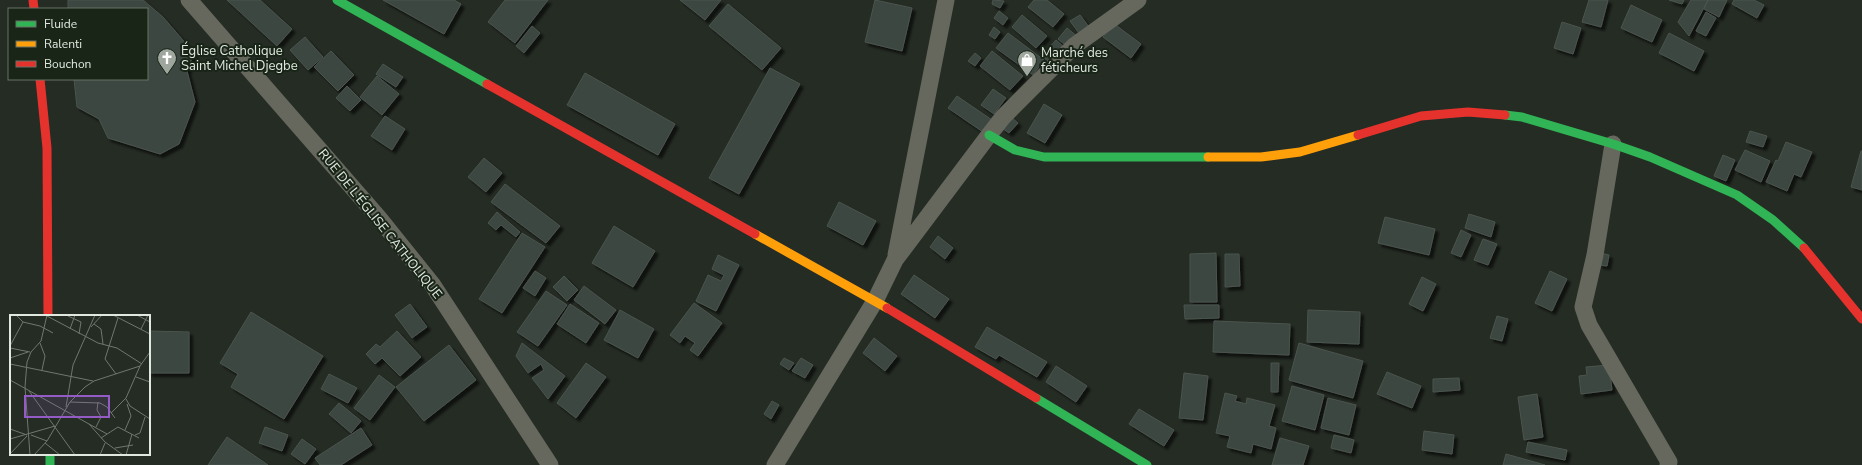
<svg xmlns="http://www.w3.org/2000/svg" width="1862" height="465" font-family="'Nunito Sans',sans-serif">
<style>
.building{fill:#3a4640;stroke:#4c544e;filter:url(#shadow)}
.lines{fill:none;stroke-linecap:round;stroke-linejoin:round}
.street{stroke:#66685e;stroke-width:17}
.fast{stroke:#30b455;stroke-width:9}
.slow{stroke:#ff9f0a;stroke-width:9}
.jam{stroke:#e5322d;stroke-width:9}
.labels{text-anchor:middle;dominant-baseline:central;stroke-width:4;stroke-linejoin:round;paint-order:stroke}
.poi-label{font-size:13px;fill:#e0e8df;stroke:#182517;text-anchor:start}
.street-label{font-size:13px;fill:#e0e8df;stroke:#182517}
.inset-road{fill:none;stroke:#70776f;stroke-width:1}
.view{fill:#945bc7;fill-opacity:0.15;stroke:#945bc7;stroke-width:2}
.inset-edge{fill:none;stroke:#e0e8df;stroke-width:2}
</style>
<defs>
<filter id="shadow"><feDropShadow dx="3.5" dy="3.5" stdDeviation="1" flood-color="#0009"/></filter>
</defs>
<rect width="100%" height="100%" fill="#252c24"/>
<path class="building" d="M 68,0 L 143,0 L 163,17 L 194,53 L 187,71 L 195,102 L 179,144 L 160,154 L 108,138 L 99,119 L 77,107 L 74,79 L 147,79 L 147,9 L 68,9 Z
M 227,0 L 260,0 L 292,29 L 277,46 Z
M 383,0 L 454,0 L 461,4 L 444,34 Z
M 505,0 L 548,0 L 515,43 L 488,22 Z
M 680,0 L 721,0 L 705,20 Z
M 875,0 L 912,8 L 902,51 L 865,42 Z
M 993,0 L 1004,1 L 1000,8 L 992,4 Z
M 1034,0 L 1047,0 L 1064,14 L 1053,27 L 1028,7 Z
M 1589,0 L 1608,0 L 1601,27 L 1582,22 Z
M 1669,0 L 1684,0 L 1682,4 Z
M 1691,0 L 1708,0 L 1689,36 L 1678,22 Z
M 1708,0 L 1727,0 L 1719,17 L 1704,9 Z
M 1734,0 L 1754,0 L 1764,5 L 1757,18 L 1732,4 Z
M 728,4 L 781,48 L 762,70 L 709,26 Z
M 1631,5 L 1662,20 L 1652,42 L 1621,28 Z
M 999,11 L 1008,18 L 1003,25 L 994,18 Z
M 1706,12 L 1716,18 L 1706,36 L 1696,31 Z
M 1022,15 L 1047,36 L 1036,48 L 1012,27 Z
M 1080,15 L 1089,27 L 1079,33 L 1070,21 Z
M 1562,22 L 1581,28 L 1573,54 L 1554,48 Z
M 1113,23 L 1141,44 L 1131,58 L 1103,37 Z
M 532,26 L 540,33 L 524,53 L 516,46 Z
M 994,27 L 1000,32 L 995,39 L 989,35 Z
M 1067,28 L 1078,37 L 1069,48 L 1058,39 Z
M 1008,33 L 1044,60 L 1033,75 L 996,48 Z
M 1669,33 L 1704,51 L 1694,71 L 1659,53 Z
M 305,37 L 323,57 L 308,70 L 290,50 Z
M 1056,40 L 1065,48 L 1051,64 L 1042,56 Z
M 331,51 L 354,75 L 338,91 L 314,67 Z
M 992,51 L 1023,76 L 1010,90 L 980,66 Z
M 975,53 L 981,58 L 975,66 L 968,61 Z
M 383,64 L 403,77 L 396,87 L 376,74 Z
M 770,68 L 800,84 L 739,194 L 709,178 Z
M 585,73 L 675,124 L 658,155 L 567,105 Z
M 377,76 L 399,94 L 382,115 L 360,97 Z
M 347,86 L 361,100 L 350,111 L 336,98 Z
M 993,89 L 1006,98 L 994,114 L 981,105 Z
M 957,96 L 992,120 L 983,132 L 948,108 Z
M 1044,104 L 1062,115 L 1045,143 L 1027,133 Z
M 385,116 L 405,129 L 392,150 L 371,136 Z
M 1011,117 L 1018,123 L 1009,133 L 1002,128 Z
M 1750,131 L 1767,136 L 1763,147 L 1746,142 Z
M 1786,142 L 1812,152 L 1801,177 L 1794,174 L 1787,191 L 1766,182 L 1776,160 L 1778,161 Z
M 1745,150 L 1770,161 L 1761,182 L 1735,170 Z
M 1861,151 L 1862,151 L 1862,190 L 1851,187 Z
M 1723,155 L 1735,160 L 1726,181 L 1714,176 Z
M 484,158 L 502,173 L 486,192 L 468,177 Z
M 505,184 L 560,226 L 546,243 L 491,202 Z
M 839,202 L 876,221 L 863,245 L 827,226 Z
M 497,212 L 520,232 L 516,237 L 501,225 L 496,230 L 488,223 Z
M 1469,214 L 1495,222 L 1491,237 L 1465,228 Z
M 1385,217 L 1435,229 L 1429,255 L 1378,243 Z
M 614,226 L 655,251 L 633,287 L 592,263 Z
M 1461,230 L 1471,235 L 1461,257 L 1451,253 Z
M 522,233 L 545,247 L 502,313 L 479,299 Z
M 938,236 L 953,248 L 945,259 L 930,247 Z
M 1483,239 L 1497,244 L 1488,265 L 1474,260 Z
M 1216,253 L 1217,302 L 1190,302 L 1190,254 Z
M 1600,253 L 1609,255 L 1607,266 L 1599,265 Z
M 1225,254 L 1239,254 L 1240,286 L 1225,287 Z
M 718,255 L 739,265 L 716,311 L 696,301 L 708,275 L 721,281 L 724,275 L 712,269 Z
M 535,271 L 546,278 L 535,296 L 523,288 Z
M 1550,271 L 1567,279 L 1552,311 L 1535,303 Z
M 914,275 L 949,299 L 935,318 L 901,294 Z
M 564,276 L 578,290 L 567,301 L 553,287 Z
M 1422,277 L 1436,284 L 1423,311 L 1409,304 Z
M 584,286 L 616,310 L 605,324 L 574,300 Z
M 546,291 L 567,305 L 538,346 L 517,332 Z
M 694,303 L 722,323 L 698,356 L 690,350 L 695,343 L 685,336 L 680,343 L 670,335 Z
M 410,304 L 427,327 L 412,338 L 395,315 Z
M 570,304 L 599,323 L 586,343 L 557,324 Z
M 1184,305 L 1219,305 L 1219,318 L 1185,319 Z
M 620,310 L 654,329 L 638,358 L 604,340 Z
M 1308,310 L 1360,312 L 1359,344 L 1307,342 Z
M 251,312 L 323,356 L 284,419 L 231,387 L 238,374 L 220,363 Z
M 1497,316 L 1508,319 L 1502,341 L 1490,338 Z
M 1214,321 L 1290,324 L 1289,355 L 1213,352 Z
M 987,327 L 1047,362 L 1037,377 L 999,355 L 996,359 L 975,347 Z
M 149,331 L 189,332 L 189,373 L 149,373 Z
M 397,331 L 421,357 L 400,376 L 382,358 L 375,364 L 366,354 L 376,344 L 380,347 Z
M 874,338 L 897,356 L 885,371 L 863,353 Z
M 522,343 L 565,376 L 548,399 L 532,378 L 544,370 L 541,364 L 528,373 L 516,356 Z
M 1299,343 L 1363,361 L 1353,398 L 1289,380 Z
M 449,345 L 476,380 L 424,421 L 396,387 Z
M 784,358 L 794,363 L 789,370 L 780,364 Z
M 801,358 L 813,365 L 805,378 L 792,371 Z
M 586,363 L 606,377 L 576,418 L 557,403 Z
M 1271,363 L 1279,363 L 1278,392 L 1271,392 Z
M 1609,365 L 1612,390 L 1581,394 L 1579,376 L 1587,375 L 1586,367 Z
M 1056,366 L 1087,386 L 1076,402 L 1046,382 Z
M 1387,372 L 1421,386 L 1412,408 L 1377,394 Z
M 1184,373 L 1208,376 L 1203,420 L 1179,418 Z
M 329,374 L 357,388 L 348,403 L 321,389 Z
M 379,375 L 395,387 L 370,420 L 354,408 Z
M 1459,378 L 1460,390 L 1433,392 L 1433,379 Z
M 1292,386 L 1324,395 L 1315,430 L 1282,421 Z
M 1225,393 L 1237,396 L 1235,401 L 1246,404 L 1247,398 L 1275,405 L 1269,426 L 1276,428 L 1271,449 L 1253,444 L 1251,453 L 1227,447 L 1230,436 L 1216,433 Z
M 1537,394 L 1543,437 L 1524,440 L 1518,397 Z
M 1328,398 L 1356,405 L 1349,435 L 1321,428 Z
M 772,401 L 779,405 L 771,419 L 764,414 Z
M 339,403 L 361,421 L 351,433 L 329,414 Z
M 1139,409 L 1174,430 L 1164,446 L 1129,424 Z
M 265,427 L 288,435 L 282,451 L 259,443 Z
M 361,428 L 372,445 L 341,465 L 320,465 L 315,458 Z
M 1424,431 L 1454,435 L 1452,454 L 1422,450 Z
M 1334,435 L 1354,440 L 1351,453 L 1331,448 Z
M 227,437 L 268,465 L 208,465 Z
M 1280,438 L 1309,446 L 1303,465 L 1272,465 Z
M 302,439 L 316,449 L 305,464 L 291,454 Z
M 1528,442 L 1567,450 L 1565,460 L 1526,452 Z
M 1506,454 L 1545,465 L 1503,465 Z"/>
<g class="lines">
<path class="street" d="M 189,0 L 379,218 L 432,284 L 550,465
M 1613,144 L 1595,255 L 1583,307 L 1589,325 L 1669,462 L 1668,465
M 896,255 L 946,0
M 775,465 L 875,301 L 895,260 L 989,135 L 1003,117 L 1074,46 L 1138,0"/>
<path class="fast" d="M 337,0 L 487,84
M 1505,115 L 1522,117 L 1613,144 L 1650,157 L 1737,195 L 1773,220 L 1804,248
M 989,135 L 1015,150 L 1044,157 L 1208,157
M 1036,398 L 1147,465
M 50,454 L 50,465"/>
<path class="slow" d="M 1208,157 L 1261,157 L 1300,152 L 1358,135
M 755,234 L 887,308"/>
<path class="jam" d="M 33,0 L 34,9
M 40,79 L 47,148 L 48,316
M 487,84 L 755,234
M 1358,135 L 1421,116 L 1468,112 L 1505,115
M 1804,248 L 1862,319
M 887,308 L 1036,398"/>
</g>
<defs>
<g id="church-pin" transform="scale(1)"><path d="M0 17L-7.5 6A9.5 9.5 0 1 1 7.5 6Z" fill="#9fa69e" stroke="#182517"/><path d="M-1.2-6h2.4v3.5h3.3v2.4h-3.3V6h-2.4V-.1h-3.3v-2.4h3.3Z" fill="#fff"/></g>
<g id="shop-pin" transform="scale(1)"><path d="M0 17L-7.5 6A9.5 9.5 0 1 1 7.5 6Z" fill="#9fa69e" stroke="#182517"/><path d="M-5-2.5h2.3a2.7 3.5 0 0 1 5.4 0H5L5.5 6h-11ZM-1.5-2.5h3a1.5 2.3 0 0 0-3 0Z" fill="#fff"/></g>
</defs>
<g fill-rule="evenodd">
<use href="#church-pin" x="167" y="58"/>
<use href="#shop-pin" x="1027" y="60"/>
</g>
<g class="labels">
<g class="poi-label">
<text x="181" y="51">Église Catholique<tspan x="181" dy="15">Saint Michel Djegbe</tspan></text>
<text x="1041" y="53">Marché des<tspan x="1041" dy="15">féticheurs</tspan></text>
</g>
<g class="street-label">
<text transform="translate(380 224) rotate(51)">RUE DE L'ÉGLISE CATHOLIQUE</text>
</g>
</g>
<g transform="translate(10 315)">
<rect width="140" height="140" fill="#252c24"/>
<path class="inset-road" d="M 6,0 L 13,7 L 30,11 L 43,18M 103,0 L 140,19M 127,0 L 140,7M 37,1 L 88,28 L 107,33 L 132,49M 58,1 L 71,7 L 69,19M 84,9 L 91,14 L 93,29M 81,12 L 92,0M 60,14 L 65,0M 131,14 L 138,0M 30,28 L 35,41 L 32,55M 0,31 L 13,7M 0,33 L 20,37M 0,43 L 18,37M 0,49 L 83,66M 106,59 L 95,44 L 108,3M 126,62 L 140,67M 0,65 L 79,109 L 95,127 L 113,140M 19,76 L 65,140M 116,84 L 120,91 L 140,104M 60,87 L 90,88 L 97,92 L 105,103M 56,92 L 63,50 L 85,0M 101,98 L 116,83 L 130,51M 79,109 L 97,119M 86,112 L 91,102 L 87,95 L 88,87M 0,114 L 17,120M 115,115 L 121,101 L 117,89M 21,120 L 37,126M 125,120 L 130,118 L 135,102M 91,123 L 108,112 L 129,123M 0,124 L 45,111M 35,128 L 50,140M 105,133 L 123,130M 0,139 L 17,121M 20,140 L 15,72 L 17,47 L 21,37 L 31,26 L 37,0M 24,140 L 37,126 L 60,87 L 75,72 L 84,66 L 130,51 L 140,37M 90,140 L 95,128M 116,140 L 122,119"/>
<path class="view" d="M 15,81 L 99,81 L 99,102 L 15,102 Z"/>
<rect width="140" height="140" class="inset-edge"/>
</g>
<rect x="8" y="8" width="140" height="72" fill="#182517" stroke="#687367"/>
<rect x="16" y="21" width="20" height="6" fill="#30b455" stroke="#687367"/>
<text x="44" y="28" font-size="12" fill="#e0e8df">Fluide</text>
<rect x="16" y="41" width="20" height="6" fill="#ff9f0a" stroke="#687367"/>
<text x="44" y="48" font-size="12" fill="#e0e8df">Ralenti</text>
<rect x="16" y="61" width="20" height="6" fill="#e5322d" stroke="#687367"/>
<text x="44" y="68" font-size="12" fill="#e0e8df">Bouchon</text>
</svg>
